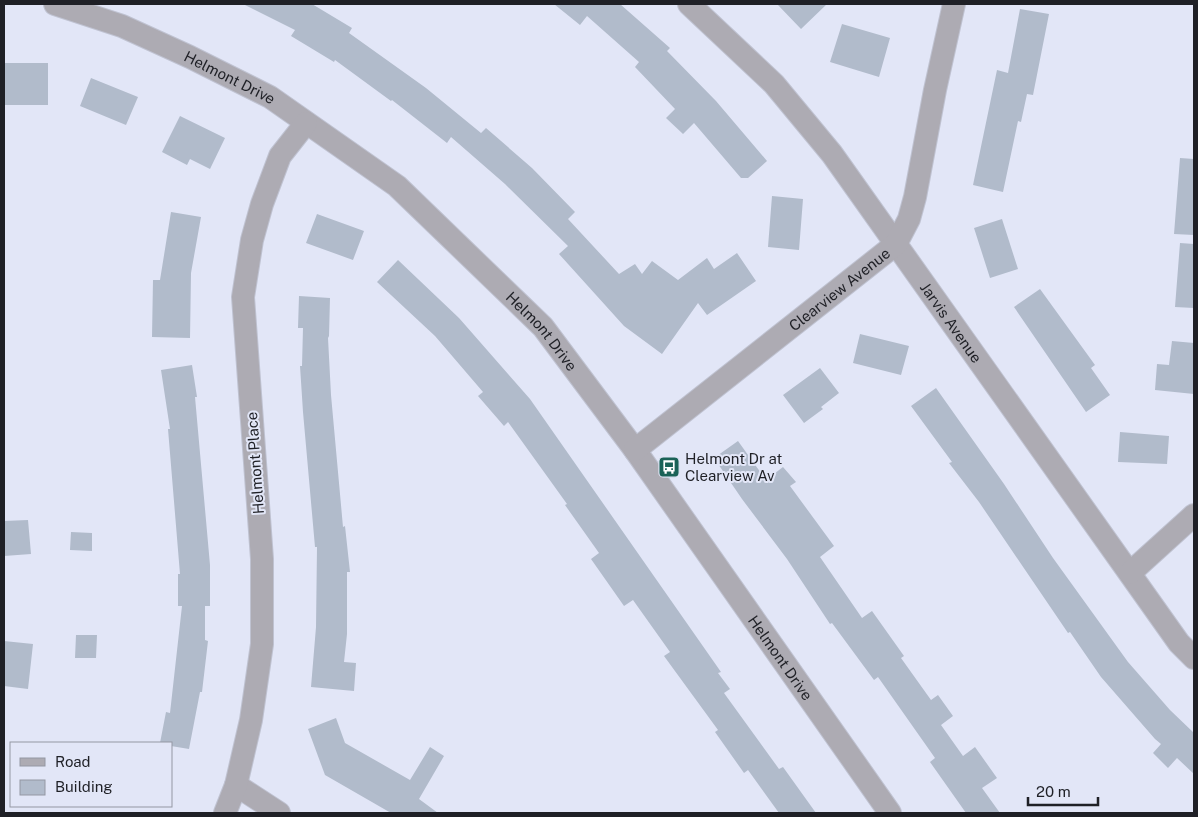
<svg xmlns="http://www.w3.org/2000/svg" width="1198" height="817" font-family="'Public Sans',sans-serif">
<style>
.building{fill:#b1bbcb}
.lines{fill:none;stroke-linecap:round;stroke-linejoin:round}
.minor-casing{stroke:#bfc2d1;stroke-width:24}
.minor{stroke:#adabb3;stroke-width:22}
.labels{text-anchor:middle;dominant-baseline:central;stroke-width:4;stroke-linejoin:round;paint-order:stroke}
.street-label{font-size:15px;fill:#1f2026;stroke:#e2e6f7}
.poi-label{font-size:15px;fill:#1f2026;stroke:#e2e6f7;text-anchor:start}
</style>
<rect width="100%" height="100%" fill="#e2e6f7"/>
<path class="building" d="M 243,4 L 312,4 L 352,28 L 349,33 L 426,88 L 481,133 L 486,128 L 532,168 L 575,212 L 568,219 L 619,274 L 635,264 L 642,274 L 652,261 L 678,280 L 707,258 L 714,269 L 737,253 L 756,281 L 707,315 L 698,303 L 662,354 L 624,326 L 559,254 L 568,246 L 505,184 L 451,137 L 447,143 L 392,100 L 391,101 L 335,60 L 334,62 L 291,36 L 295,30 Z
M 554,4 L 620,4 L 670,48 L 667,51 L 716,101 L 767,161 L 748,178 L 741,178 L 694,123 L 683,134 L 666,118 L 675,109 L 635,67 L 639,62 L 587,16 L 580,25 Z
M 777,4 L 827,4 L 801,29 Z
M 1020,9 L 1049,14 L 1033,95 L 1027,94 L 1021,122 L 1018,121 L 1003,192 L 973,185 L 997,70 L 1008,73 Z
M 842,24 L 890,38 L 879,77 L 830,62 Z
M 4,63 L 48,63 L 48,105 L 4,105 Z
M 91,78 L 138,97 L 126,125 L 80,106 Z
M 180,116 L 225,138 L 210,169 L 190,159 L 187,165 L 162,152 Z
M 1180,158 L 1194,159 L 1194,235 L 1174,234 Z
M 772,196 L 803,199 L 799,250 L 768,247 Z
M 171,212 L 201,217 L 191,273 L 190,338 L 152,337 L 153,280 L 160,280 Z
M 317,214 L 364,231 L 353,260 L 306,243 Z
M 1002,219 L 1018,269 L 990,278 L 974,228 Z
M 1180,243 L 1194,244 L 1194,308 L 1175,307 Z
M 398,260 L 459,318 L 530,399 L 721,672 L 718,673 L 730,689 L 724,693 L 779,769 L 783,767 L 816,813 L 779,813 L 748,770 L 744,773 L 715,732 L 718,730 L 664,656 L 670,652 L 633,600 L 624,606 L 591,559 L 599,553 L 565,505 L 567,504 L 508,422 L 504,426 L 478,396 L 483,392 L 435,336 L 377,282 Z
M 1040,289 L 1095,365 L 1091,368 L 1110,395 L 1086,412 L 1014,307 Z
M 299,296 L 330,298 L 329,336 L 328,338 L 331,395 L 343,527 L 345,526 L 350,572 L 347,572 L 347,634 L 344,662 L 356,663 L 354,691 L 311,687 L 316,627 L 317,547 L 315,547 L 303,412 L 300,366 L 302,366 L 303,328 L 298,328 Z
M 860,334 L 909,346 L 901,375 L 853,363 Z
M 1172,341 L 1194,343 L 1194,394 L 1155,390 L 1157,364 L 1169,365 Z
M 192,365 L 197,397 L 195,397 L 210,565 L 210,606 L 205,606 L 205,640 L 208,641 L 202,692 L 200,692 L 189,749 L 171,746 L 171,743 L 160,743 L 166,712 L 170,713 L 182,606 L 178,606 L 178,574 L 180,574 L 168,429 L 170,429 L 161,370 Z
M 820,368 L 839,393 L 821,407 L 823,409 L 804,423 L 783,395 Z
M 936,388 L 1004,484 L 1053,558 L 1128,662 L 1170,710 L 1194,733 L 1194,774 L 1177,758 L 1168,768 L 1153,753 L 1161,744 L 1155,739 L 1101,677 L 1070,632 L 1068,633 L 979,502 L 949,463 L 952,462 L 911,406 Z
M 1120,432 L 1169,436 L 1167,464 L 1118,462 Z
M 738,441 L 766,480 L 783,467 L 796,482 L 790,486 L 834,546 L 820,557 L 862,618 L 872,611 L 904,656 L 901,658 L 931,700 L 938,695 L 953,716 L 941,725 L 963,756 L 975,747 L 997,778 L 982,788 L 1000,813 L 966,813 L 930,762 L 935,758 L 878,677 L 874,680 L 832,623 L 830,624 L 787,559 L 742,499 L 714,458 Z
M 28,520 L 31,554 L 4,556 L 4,521 Z
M 71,532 L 92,533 L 92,551 L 70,550 Z
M 76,635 L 97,635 L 96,658 L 75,658 Z
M 4,641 L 33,644 L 28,689 L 4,686 Z
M 336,718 L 345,743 L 410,780 L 430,747 L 444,756 L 419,799 L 438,813 L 391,813 L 325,775 L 308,729 Z"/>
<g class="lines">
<g class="minor-casing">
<g id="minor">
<path id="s1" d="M 55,4 L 122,26 L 190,57 L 270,97 L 397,186 L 543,327 L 635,450 L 890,813"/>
<path id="s2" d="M 689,4 L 774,84 L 832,154 L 1179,643 L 1194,658"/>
<path id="s3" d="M 635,450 L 896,244 L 909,219 L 915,197 L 935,90 L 954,4"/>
<path d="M 1130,573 L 1194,515"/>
<path d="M 236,785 L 279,813"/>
<path d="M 225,813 L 236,785 L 251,720 L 262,644 L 262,559 L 243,297 L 252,240 L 262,204 L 280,156 L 306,123"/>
</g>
</g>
<use href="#minor" class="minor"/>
</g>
<defs>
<g id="bus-square" transform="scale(1.125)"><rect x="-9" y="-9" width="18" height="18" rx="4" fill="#1a6257" stroke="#e2e6f7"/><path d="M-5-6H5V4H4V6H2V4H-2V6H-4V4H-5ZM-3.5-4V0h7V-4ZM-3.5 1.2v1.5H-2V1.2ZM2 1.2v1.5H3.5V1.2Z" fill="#fff"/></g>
</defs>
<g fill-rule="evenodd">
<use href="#bus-square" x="669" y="467"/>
</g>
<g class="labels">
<g class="street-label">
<text stroke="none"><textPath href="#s1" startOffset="190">Helmont Drive</textPath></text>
<text stroke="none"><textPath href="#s3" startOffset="260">Clearview Avenue</textPath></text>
<text stroke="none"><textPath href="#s2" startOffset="414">Jarvis Avenue</textPath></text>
<text stroke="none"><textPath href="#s1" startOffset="595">Helmont Drive</textPath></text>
<text transform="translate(255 463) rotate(-94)">Helmont Place</text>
<text stroke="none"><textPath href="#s1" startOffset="1000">Helmont Drive</textPath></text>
</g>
<g class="poi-label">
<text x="685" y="458">Helmont Dr at<tspan x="685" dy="17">Clearview Av</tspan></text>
</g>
</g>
<rect width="1198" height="817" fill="none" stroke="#1f2026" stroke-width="10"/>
<rect x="10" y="742" width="162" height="65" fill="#e2e6f7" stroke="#9497a3"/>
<rect x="20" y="758" width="25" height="8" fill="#adabb3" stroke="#9497a3"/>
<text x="55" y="767" font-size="15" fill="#1f2026">Road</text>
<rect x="20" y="780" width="25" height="15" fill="#b1bbcb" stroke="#9497a3"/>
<text x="55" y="792" font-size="15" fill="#1f2026">Building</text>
<path d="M1028 797v8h70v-8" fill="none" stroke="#1f2026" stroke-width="2.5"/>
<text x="1036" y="797" font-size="15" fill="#1f2026" stroke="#e2e6f7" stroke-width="4" paint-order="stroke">20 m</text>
</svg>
